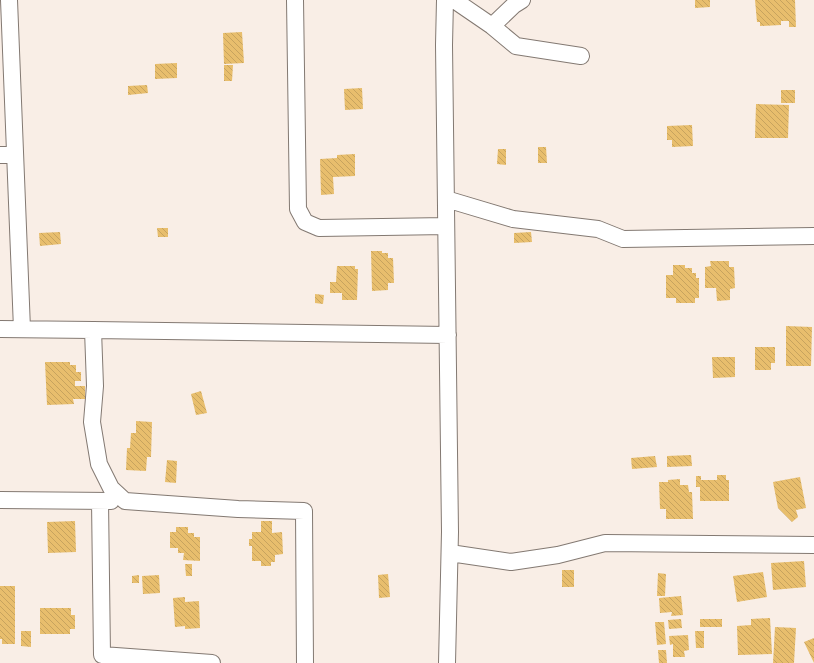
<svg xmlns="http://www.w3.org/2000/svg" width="814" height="663" font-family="Barlow,sans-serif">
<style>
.building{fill:url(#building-back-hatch)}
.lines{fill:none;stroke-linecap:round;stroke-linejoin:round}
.minor-casing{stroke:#837972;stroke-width:18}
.minor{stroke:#fff;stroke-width:16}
</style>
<defs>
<pattern id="building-back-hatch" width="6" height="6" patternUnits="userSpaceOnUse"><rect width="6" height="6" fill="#e8be6d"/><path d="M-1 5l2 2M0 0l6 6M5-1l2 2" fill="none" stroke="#c7a35e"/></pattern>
</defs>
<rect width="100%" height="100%" fill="#f9eee6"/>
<path class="building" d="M 695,0 L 710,0 L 710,7 L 695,8 Z
M 755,0 L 795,0 L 796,27 L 789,27 L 789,21 L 781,21 L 781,25 L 760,26 L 760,22 L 757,22 Z
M 242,32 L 244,63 L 224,64 L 223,33 Z
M 177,63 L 177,78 L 155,79 L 155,64 Z
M 224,65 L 233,65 L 232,81 L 224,81 Z
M 147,85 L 148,93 L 128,95 L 128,86 Z
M 362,88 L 363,109 L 345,110 L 344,89 Z
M 781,90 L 795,90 L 795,103 L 781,103 Z
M 756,104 L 789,105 L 788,138 L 755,138 Z
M 692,125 L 693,146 L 672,147 L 672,140 L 667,140 L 667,126 Z
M 538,147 L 546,147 L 547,163 L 538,163 Z
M 498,149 L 506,149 L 506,165 L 497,164 Z
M 355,154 L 355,176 L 333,177 L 334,194 L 321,195 L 320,159 L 337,158 L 337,155 Z
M 157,228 L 168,228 L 168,237 L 158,237 Z
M 60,232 L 61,244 L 40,246 L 39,233 Z
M 531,232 L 532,242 L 514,243 L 514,233 Z
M 371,251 L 382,251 L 382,253 L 388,253 L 388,258 L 393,258 L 394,283 L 388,283 L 388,290 L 372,291 Z
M 710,261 L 729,261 L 729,267 L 734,267 L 735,288 L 730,289 L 730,300 L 717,301 L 716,288 L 705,288 L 705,267 L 711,266 Z
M 673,265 L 685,265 L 685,268 L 692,268 L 692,273 L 696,273 L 696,278 L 699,278 L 699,298 L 695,298 L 695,303 L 676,303 L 676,298 L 666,298 L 666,275 L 673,275 Z
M 337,266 L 355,266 L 355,269 L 358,269 L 357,300 L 342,300 L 342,293 L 330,293 L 330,282 L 336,282 Z
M 315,294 L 324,295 L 323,304 L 315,303 Z
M 786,326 L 812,327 L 811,366 L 786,366 Z
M 755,347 L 775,347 L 775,363 L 771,363 L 771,370 L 755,370 Z
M 712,357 L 735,357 L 735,377 L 713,378 Z
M 45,362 L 70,362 L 70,365 L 76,365 L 76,372 L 81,372 L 81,381 L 75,381 L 75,386 L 85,386 L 85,399 L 73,399 L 74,404 L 47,405 Z
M 201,391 L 207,413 L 196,415 L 191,394 Z
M 136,421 L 152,422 L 151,457 L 147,457 L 146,471 L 126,470 L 127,448 L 130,448 L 131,433 L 136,433 Z
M 691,455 L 692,466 L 667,467 L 667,456 Z
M 655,456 L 657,467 L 632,469 L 631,458 Z
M 167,460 L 177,461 L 176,483 L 165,482 Z
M 717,475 L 726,475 L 726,480 L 729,480 L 729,501 L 700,501 L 700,487 L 696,487 L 696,476 L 701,476 L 701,480 L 717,480 Z
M 800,477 L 806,508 L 796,510 L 798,517 L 792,522 L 778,508 L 773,482 Z
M 680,479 L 680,485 L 688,485 L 689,492 L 692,492 L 693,519 L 666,519 L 666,509 L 660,509 L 659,482 L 668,482 L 668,480 Z
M 75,521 L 76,552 L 48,553 L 47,522 Z
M 261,521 L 272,521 L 272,533 L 282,532 L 283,554 L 275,555 L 275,562 L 271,562 L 271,566 L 261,566 L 261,561 L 252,561 L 252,546 L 249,546 L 249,539 L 252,539 L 252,532 L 261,532 Z
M 176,527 L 188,527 L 188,533 L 194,533 L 194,537 L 200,537 L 200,561 L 183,560 L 184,553 L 178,553 L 178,548 L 170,548 L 170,532 L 176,532 Z
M 804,561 L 806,587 L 773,590 L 771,563 Z
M 185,564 L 192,564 L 192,576 L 186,576 Z
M 562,570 L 574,570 L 574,587 L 562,587 Z
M 763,572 L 767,597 L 737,602 L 733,576 Z
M 658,573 L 666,574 L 665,596 L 657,596 Z
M 388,574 L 390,597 L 379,598 L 378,575 Z
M 139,575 L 139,583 L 132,583 L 132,576 Z
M 159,575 L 160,593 L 143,594 L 142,576 Z
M 0,586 L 15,586 L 15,644 L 2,644 L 2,639 L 0,639 Z
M 681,596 L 683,615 L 671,616 L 672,612 L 660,613 L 659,598 Z
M 185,597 L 185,602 L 199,601 L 200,628 L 185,629 L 185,626 L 175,627 L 173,598 Z
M 40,608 L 71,608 L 71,615 L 75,615 L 75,629 L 70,629 L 70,634 L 40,634 Z
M 770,618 L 772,654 L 738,655 L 737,626 L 751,625 L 751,619 Z
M 681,619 L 682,628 L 669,629 L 668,620 Z
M 700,619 L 722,619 L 722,627 L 700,627 Z
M 655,622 L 664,622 L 666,644 L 657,645 Z
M 775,627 L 796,628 L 794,663 L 773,663 Z
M 21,631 L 31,631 L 31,647 L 21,646 Z
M 695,631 L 704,631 L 704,648 L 696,648 Z
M 688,635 L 689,650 L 684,651 L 685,657 L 673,657 L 673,644 L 670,645 L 669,636 Z
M 814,638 L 814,663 L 804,642 Z
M 658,650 L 666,650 L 667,663 L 659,663 Z"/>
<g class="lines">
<g class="minor-casing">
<path id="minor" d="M 9,0 L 22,329
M 295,0 L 298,209 L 305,222 L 319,228 L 446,226
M 445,0 L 444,45 L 450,532 L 447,663
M 454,0 L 492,26 L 516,46 L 581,56
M 492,26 L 514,5 L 522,0
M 0,155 L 15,155
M 446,199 L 513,219 L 598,229 L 623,239 L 814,236
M 0,329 L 93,330 L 448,335
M 93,330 L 95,386 L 92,422 L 99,464 L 111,488 L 125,501 L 238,509 L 304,511 L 305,663
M 0,500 L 111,501
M 100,501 L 102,655 L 212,663
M 450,553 L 511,562 L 558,555 L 605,543 L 814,545"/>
</g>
<use href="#minor" class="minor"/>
</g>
</svg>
